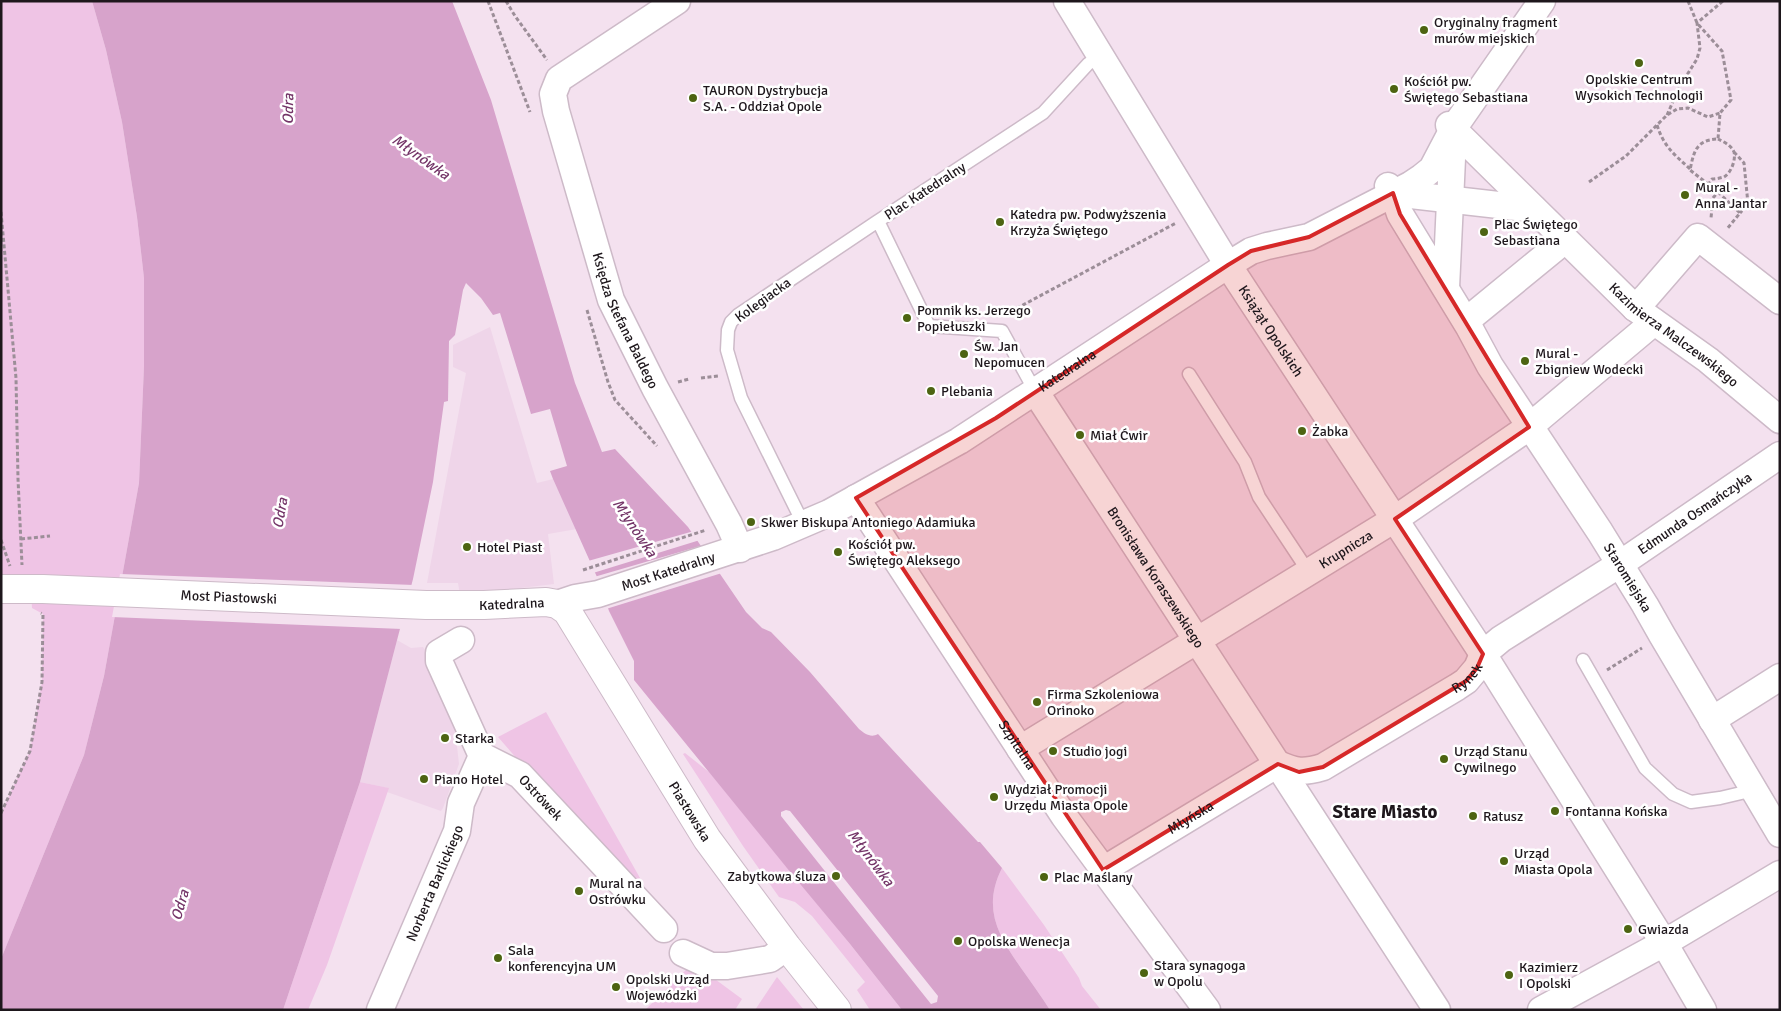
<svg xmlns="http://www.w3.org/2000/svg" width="1781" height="1011" font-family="Signika,sans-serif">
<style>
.built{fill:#efd5e9}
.green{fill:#efc4e5}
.water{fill:#d7a3cb;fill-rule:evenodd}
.pier{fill:#f4e1ef}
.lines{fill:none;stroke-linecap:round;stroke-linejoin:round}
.lane-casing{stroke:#cdbac8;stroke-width:15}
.street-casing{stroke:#cdbac8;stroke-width:29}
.secondary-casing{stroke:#cdbac8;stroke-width:30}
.path{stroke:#9c8e98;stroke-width:3;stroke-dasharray:4 2.5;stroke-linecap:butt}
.lane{stroke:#fff;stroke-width:12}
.street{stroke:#fff;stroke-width:26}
.secondary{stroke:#fff;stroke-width:28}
.marked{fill:#d62828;fill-opacity:0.2;stroke:#d62828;stroke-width:4;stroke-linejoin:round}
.poi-dot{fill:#4d6412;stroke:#fff;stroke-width:2}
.labels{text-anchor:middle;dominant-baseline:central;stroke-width:5;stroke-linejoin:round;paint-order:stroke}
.poi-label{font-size:14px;fill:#1e171c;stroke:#fff;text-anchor:start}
.street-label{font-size:14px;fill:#1e171c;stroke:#fff}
.water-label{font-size:15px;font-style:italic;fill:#743568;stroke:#fff}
.district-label{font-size:19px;font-weight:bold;fill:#1e171c;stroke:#fff}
</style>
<rect width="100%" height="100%" fill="#f4e1ef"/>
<path class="built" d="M 490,327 L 537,483 L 553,479 L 577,529 L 548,534 L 554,584 L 460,595 L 458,583 L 427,583 L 466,373 L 453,367 L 453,345 Z
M 397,640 L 411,648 L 423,647 L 428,654 L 454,720 L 459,764 L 443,808 L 441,811 L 387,792 L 388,788 L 360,782 Z"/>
<path class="green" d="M 1,1 L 92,1 L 106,50 L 122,122 L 137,217 L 144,278 L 144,366 L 139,483 L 104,676 L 84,755 L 1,959 L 1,813 L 30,751 L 42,682 L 43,614 L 32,608 L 31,589 L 1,589 Z
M 546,712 L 640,878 L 628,887 L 498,737 Z
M 685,753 L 709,772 L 850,944 L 902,1010 L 870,1010 L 857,990 L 865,982 L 812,916 L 795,902 L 779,897 L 743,846 L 683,754 Z
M 360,782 L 389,788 L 327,965 L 308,1010 L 283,1010 Z
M 1002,868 L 1044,925 L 1079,978 L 1082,986 L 1101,1010 L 1050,1010 C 1041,996 1031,982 1021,968 C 998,935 982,908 1002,868 Z
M 688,968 L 708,974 L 742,999 L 735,1010 L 645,1010 Z
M 777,977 L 804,1010 L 755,1010 Z"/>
<path class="water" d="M 92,1 L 452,1 L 491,100 L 575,383 L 602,452 L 615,449 L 688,527 L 746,612 L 762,628 L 771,632 L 810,672 L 859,729 C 865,734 871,738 878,734 L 978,842 L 980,842 L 1002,868 C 982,908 998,935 1021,968 C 1031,982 1041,996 1050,1010 L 902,1010 L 850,944 L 791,873 L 634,680 L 634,661 L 609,611 L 597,577 L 553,479 L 550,471 L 567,466 L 550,409 L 531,414 L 500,313 L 493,315 L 481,298 L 466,283 L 463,290 L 455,335 L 449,341 L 448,401 L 444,402 L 433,482 L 413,579 L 360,782 L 283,1010 L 1,1010 L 1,959 L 84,755 L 104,676 L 139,483 L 144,366 L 144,278 L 137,217 L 122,122 L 106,50 ZM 786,810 L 790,811 L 938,996 L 937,1002 L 931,1004 L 781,816 L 781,812 Z"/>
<path class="pier" d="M 694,531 L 700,540 L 593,573 L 588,561 Z
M 704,545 L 722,573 L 606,609 L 600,588 L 594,577 Z
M 120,574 L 414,585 L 402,629 L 112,617 Z"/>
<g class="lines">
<g class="lane-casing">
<path id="lane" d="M 1189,374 L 1245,462 L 1259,497 L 1308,571
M 1035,391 L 1002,331 L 929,326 L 878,221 L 1043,113 L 1088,64 L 1100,56
M 798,527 L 799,515 L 741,398 L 727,350 L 728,330 L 731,322 L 738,315 L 878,221
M 1583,660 L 1645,768 L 1673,794 L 1691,802 L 1720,798 L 1754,790"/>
</g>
<g class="street-casing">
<g id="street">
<path id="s1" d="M 677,1 L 559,79 L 553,94 L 556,111 L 611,300 L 655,388 L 729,524 L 740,549"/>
<path id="s2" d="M 1067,1 L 1228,265 L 1483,654 L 1664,943 L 1703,1010"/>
<path id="s3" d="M 1449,125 L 1635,308 L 1708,360 L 1780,420"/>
<path id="s4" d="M 1388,186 L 1393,193 L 1400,214 L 1469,327 L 1490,366 L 1600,532 L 1645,605 L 1662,635 L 1780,834"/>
<path d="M 1393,193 L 1534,209"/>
<path d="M 1446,288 L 1453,137"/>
<path d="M 1635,308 L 1646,297 L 1698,237 L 1780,301"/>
<path d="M 1466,321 L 1565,240"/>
<path id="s5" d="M 1035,391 L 1437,1010"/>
<path id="s6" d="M 856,498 L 1064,816 L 1207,1010"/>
<path id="s7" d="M 557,604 L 575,598 L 598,594 L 773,537 L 829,513 L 959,441 L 1228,265 L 1251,251 L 1267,246 L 1309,237 L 1410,185 L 1422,177 L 1432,169 L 1453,129 L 1542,1"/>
<path id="s8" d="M 461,640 L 439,653 L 439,661 L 482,756 L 520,775 L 664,929"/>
<path d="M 1712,720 L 1780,677"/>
<path id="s9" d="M 1020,749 L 1395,519 L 1529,427 L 1654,322"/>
<path id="s10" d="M 1278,764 C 1296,772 1303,773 1323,767 L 1457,687 L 1466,681 L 1477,668 L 1483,654 L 1501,639 L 1620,564 L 1780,455"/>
<path id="s11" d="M 1103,870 L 1278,764"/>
<path d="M 683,953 L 711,966 L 727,966 L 770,959 L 787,947"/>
<path id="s12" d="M 380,1010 L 457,831 L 461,803 L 482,756"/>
<path d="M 1541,1010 L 1664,943 L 1780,874"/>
</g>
</g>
<g class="secondary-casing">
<g id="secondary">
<path id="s13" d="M 1,589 L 43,589 L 426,605 L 484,605 L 546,602 L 557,604 L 567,611 L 707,839 L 787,947 L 837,1010"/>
</g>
</g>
<path class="path" d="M 488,1 L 530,112
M 506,1 L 515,16 L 547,60
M 1688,1 L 1697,23 L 1722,51 L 1731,100 L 1720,113 L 1718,139 C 1696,140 1694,151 1690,170 L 1718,192 L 1713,198 L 1711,218
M 1667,115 L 1680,86 L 1697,59 L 1700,48 L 1697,23 L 1723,1
M 1657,125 C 1664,147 1674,154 1690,169
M 1734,152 L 1744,163 L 1748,204 L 1740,213
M 1589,182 L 1626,156 L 1667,115 L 1677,109 L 1688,108 L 1708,117 L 1720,113
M 1708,185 L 1712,179 C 1716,179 1720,178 1724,177 C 1731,173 1736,160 1734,152 C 1731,145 1724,142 1718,139
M 1718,192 L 1740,213 L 1727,229
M 1,212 L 16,378 L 18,479 L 22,565
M 587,310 L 608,382 L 615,400 L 657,446
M 1007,316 L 1008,313 L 1176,223
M 701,378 L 718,376
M 678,382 L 689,379
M 21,539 L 50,536
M 1,540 L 10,566
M 583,570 L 706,530
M 1607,670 L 1642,648
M 1,813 L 30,751 L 42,682 L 43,614 L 41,613"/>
<use href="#lane" class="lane"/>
<use href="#street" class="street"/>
<use href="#secondary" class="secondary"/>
</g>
<path class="marked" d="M 1393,193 L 1400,214 L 1529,427 L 1395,519 L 1483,654 L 1477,668 L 1466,681 L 1323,767 L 1299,772 L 1278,764 L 1103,870 L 856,498 L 996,418 L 1228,265 L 1251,251 L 1309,237 Z"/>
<g class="poi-dot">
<circle cx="1424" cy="30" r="5"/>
<circle cx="1639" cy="63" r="5"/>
<circle cx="1394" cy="89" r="5"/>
<circle cx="693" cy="98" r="5"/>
<circle cx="1685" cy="195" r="5"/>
<circle cx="1000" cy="222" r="5"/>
<circle cx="1484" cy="232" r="5"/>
<circle cx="907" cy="318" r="5"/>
<circle cx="964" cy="354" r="5"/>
<circle cx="1525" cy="361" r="5"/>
<circle cx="931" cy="391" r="5"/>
<circle cx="1302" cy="431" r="5"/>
<circle cx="1080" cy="435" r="5"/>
<circle cx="751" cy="522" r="5"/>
<circle cx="467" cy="547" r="5"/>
<circle cx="838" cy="552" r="5"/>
<circle cx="1037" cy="702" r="5"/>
<circle cx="445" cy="738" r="5"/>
<circle cx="1053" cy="751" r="5"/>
<circle cx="1444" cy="759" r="5"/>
<circle cx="424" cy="779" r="5"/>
<circle cx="994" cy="797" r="5"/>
<circle cx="1555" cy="811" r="5"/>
<circle cx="1473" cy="816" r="5"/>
<circle cx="1504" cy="861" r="5"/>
<circle cx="836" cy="876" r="5"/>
<circle cx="1044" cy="877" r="5"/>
<circle cx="579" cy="891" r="5"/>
<circle cx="1628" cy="929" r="5"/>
<circle cx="958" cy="941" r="5"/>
<circle cx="498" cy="958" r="5"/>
<circle cx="1144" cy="973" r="5"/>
<circle cx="1509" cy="975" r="5"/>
<circle cx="616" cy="987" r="5"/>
</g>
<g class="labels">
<g class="poi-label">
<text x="1434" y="22">Oryginalny fragment<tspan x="1434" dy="16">murów miejskich</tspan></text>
<text x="1639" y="79" text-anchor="middle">Opolskie Centrum<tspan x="1639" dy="16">Wysokich Technologii</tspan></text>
<text x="1404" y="81">Kościół pw.<tspan x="1404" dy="16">Świętego Sebastiana</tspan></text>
<text x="703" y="90">TAURON Dystrybucja<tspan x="703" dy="16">S.A. - Oddział Opole</tspan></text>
<text x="1695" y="187">Mural -<tspan x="1695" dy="16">Anna Jantar</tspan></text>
<text x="1010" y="214">Katedra pw. Podwyższenia<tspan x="1010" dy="16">Krzyża Świętego</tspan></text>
<text x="1494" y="224">Plac Świętego<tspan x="1494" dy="16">Sebastiana</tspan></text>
<text x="917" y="310">Pomnik ks. Jerzego<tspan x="917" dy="16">Popiełuszki</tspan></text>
<text x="974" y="346">Św. Jan<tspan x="974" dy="16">Nepomucen</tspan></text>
<text x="1535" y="353">Mural -<tspan x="1535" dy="16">Zbigniew Wodecki</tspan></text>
<text x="941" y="391">Plebania</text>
<text x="1312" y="431">Żabka</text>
<text x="1090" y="435">Miał Ćwir</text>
<text x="761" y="522">Skwer Biskupa Antoniego Adamiuka</text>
<text x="848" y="544">Kościół pw.<tspan x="848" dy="16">Świętego Aleksego</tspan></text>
<text x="477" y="547">Hotel Piast</text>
<text x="1047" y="694">Firma Szkoleniowa<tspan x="1047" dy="16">Orinoko</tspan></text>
<text x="455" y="738">Starka</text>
<text x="1063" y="751">Studio jogi</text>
<text x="1454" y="751">Urząd Stanu<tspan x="1454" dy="16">Cywilnego</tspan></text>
<text x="434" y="779">Piano Hotel</text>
<text x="1004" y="789">Wydział Promocji<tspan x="1004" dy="16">Urzędu Miasta Opole</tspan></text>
<text x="1565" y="811">Fontanna Końska</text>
<text x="1483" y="816">Ratusz</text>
<text x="1514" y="853">Urząd<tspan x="1514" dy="16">Miasta Opola</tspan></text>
<text x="826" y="876" text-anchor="end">Zabytkowa śluza</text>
<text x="1054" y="877">Plac Maślany</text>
<text x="589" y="883">Mural na<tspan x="589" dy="16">Ostrówku</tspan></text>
<text x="1638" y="929">Gwiazda</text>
<text x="968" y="941">Opolska Wenecja</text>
<text x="508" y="950">Sala<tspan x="508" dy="16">konferencyjna UM</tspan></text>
<text x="1154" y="965">Stara synagoga<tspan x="1154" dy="16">w Opolu</tspan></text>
<text x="1519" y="967">Kazimierz<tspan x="1519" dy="16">I Opolski</tspan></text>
<text x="626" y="979">Opolski Urząd<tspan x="626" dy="16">Wojewódzki</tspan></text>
</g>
<g class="street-label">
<text transform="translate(925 191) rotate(-33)">Plac Katedralny</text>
<text transform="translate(763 300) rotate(-36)">Kolegiacka</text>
<text stroke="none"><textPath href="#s1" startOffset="396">Księdza Stefana Baldego</textPath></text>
<text stroke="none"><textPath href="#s2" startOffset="388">Książąt Opolskich</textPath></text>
<text stroke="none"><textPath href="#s3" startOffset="308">Kazimierza Malczewskiego</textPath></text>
<text stroke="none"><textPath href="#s7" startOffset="565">Katedralna</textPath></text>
<text stroke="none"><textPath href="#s10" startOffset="500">Edmunda Osmańczyka</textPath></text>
<text stroke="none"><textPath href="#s9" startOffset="382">Krupnicza</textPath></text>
<text stroke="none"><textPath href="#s7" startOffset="116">Most Katedralny</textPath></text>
<text stroke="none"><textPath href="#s5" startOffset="222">Bronisława Koraszewskiego</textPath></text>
<text stroke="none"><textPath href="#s4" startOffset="460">Staromiejska</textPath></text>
<text stroke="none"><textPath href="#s13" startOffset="228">Most Piastowski</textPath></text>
<text stroke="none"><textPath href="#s13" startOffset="511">Katedralna</textPath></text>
<text stroke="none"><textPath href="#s10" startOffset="216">Rynek</textPath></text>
<text stroke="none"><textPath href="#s6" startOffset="295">Szpitalna</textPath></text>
<text stroke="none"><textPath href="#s8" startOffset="211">Ostrówek</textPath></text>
<text stroke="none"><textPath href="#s13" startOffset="804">Piastowska</textPath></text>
<text stroke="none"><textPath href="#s11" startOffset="102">Młyńska</textPath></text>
<text stroke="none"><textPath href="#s12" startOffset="138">Norberta Barlickiego</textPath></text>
</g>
<g class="water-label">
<text transform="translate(288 109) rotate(-89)">Odra</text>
<text transform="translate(421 157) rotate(35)">Młynówka</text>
<text transform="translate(280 513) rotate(-80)">Odra</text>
<text transform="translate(635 528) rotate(56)">Młynówka</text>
<text transform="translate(871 858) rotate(53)">Młynówka</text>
<text transform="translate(180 905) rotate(-74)">Odra</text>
</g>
<g class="district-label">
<text x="1385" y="812">Stare Miasto</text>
</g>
</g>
<rect width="1781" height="1011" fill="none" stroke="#1e171c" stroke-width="5"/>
</svg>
